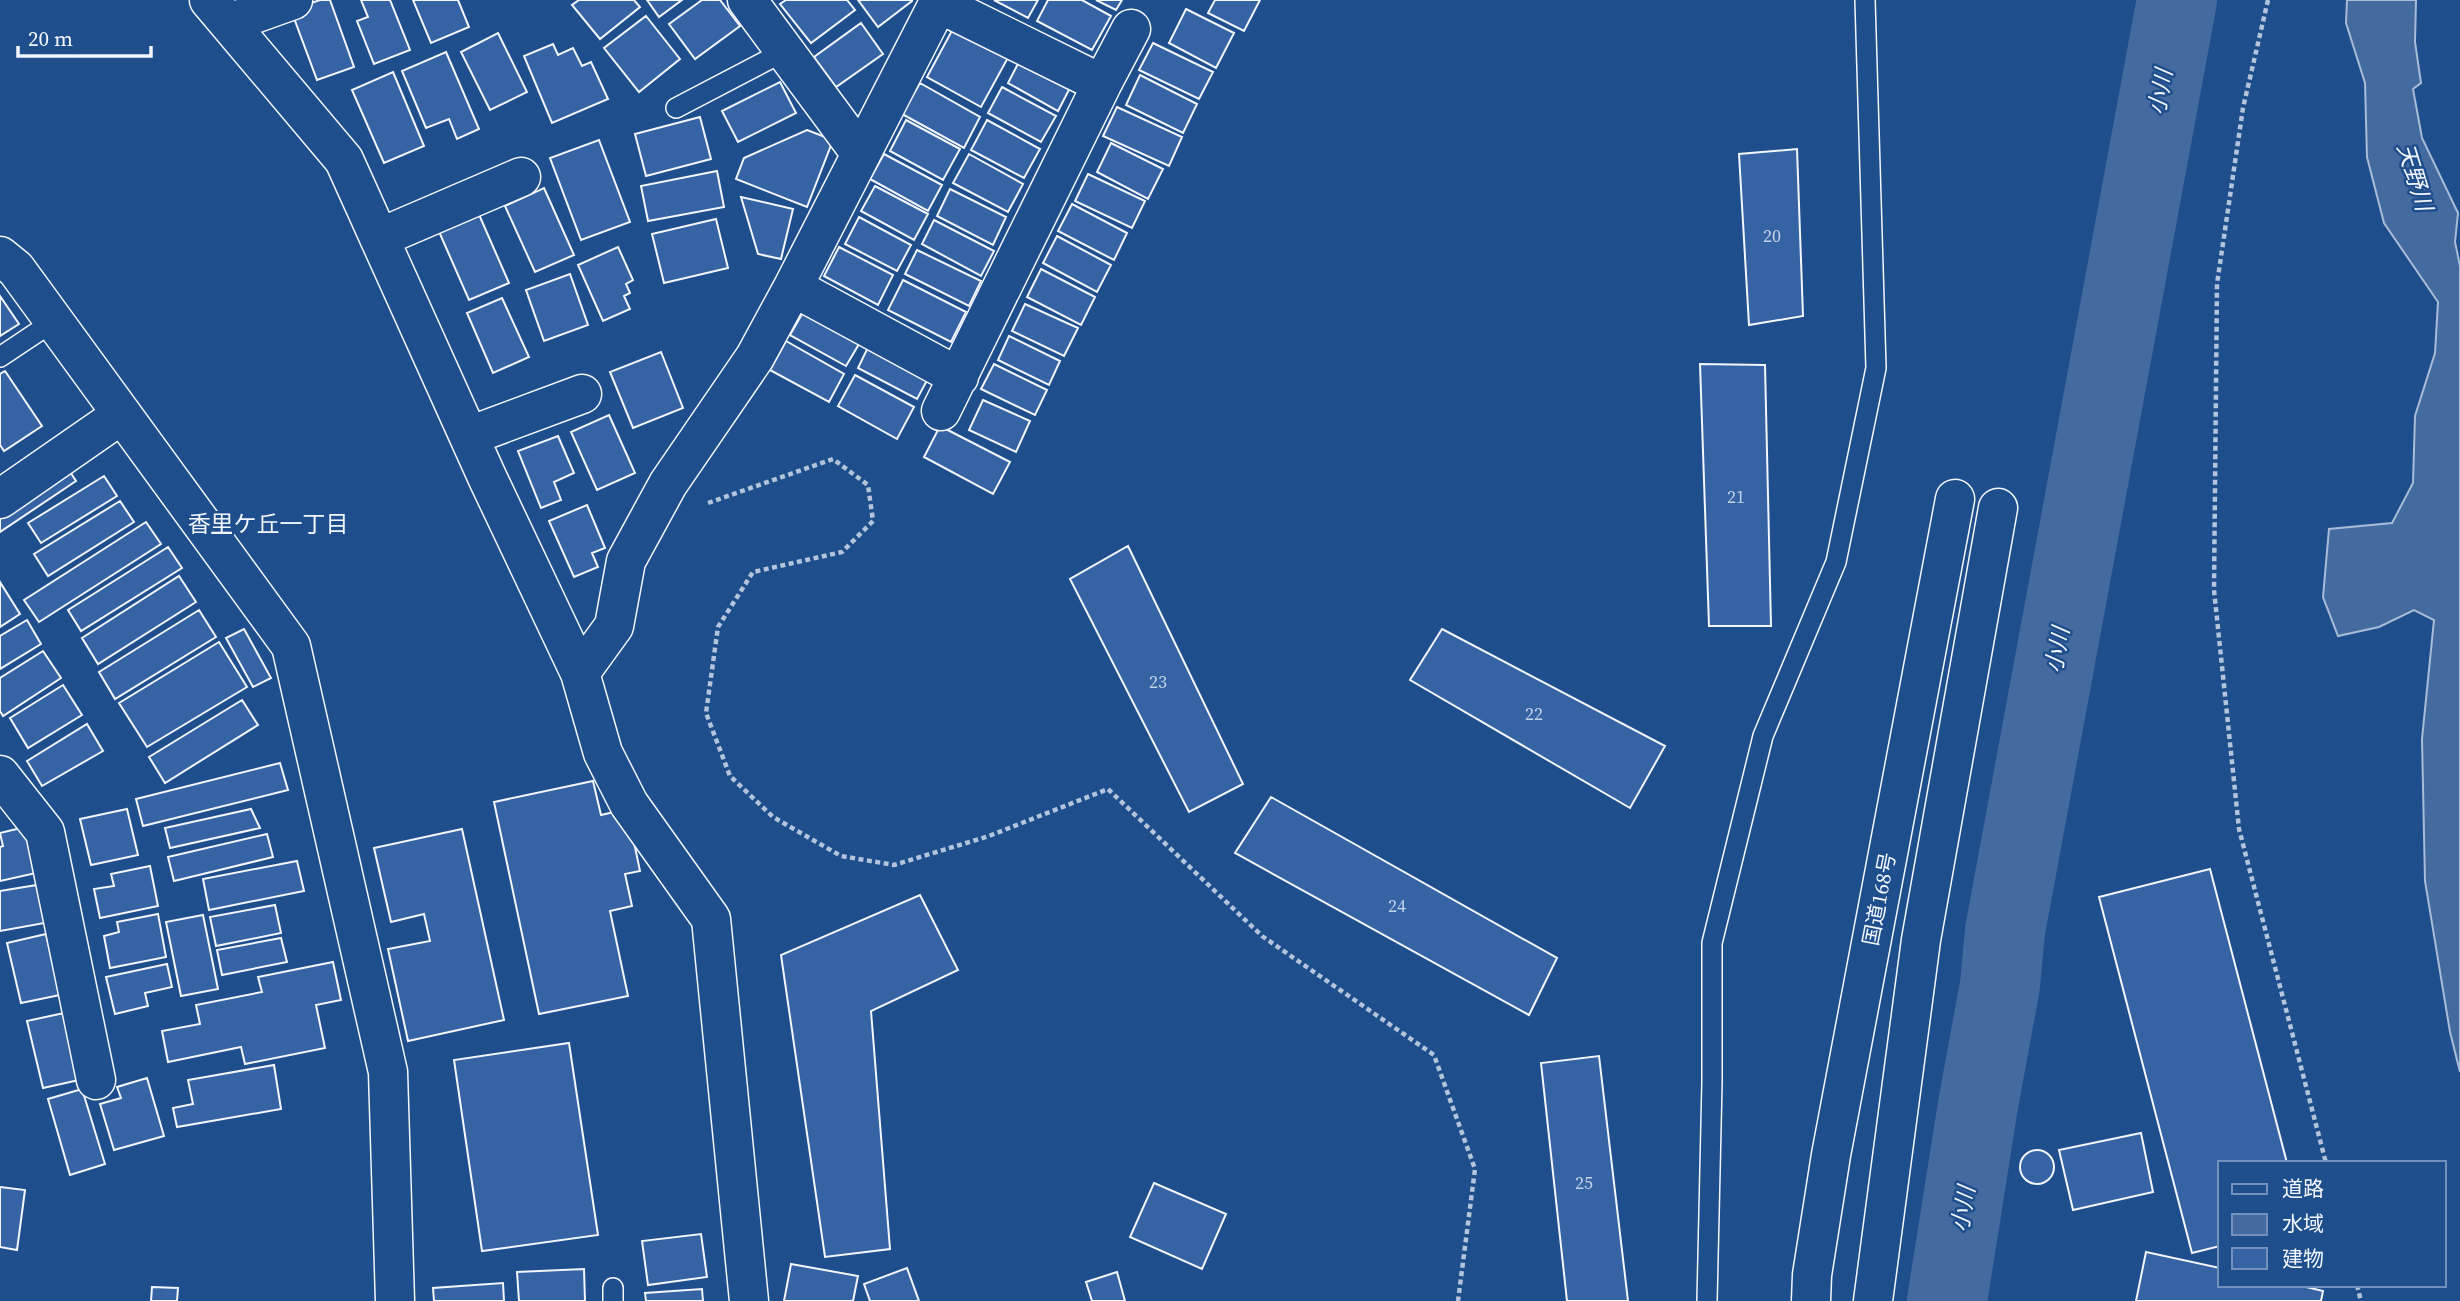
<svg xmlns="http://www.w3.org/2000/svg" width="2460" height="1301" font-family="'Source Serif 4','Noto Sans JP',serif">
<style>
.water{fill:#446ba0;stroke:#a8bbd7;stroke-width:2}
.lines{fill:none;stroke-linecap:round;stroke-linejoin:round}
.river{stroke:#446ba0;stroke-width:80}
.building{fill:#3563a3;stroke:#f2f6ff;stroke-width:2}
.lane-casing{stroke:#f2f6ff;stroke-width:22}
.street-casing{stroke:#f2f6ff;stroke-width:41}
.highway-casing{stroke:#f2f6ff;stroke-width:41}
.path{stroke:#b3c4dc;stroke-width:4.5;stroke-dasharray:5 3.5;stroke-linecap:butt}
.lane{stroke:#1f4e8c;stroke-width:19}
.street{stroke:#1f4e8c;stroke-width:38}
.highway{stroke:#1f4e8c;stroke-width:38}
.labels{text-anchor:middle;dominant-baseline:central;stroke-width:5;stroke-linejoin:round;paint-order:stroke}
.number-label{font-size:18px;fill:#c3d1e8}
.street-label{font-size:21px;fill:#f2f6ff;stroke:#1f4e8c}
.water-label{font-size:23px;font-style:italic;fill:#f2f6ff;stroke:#1f4e8c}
.neighbourhood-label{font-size:23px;fill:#f2f6ff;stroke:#1f4e8c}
</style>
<rect width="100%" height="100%" fill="#1f4e8c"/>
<path class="water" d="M 2347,0 L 2416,0 L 2415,42 L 2421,83 L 2413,89 L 2422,138 L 2458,213 L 2455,242 L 2460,266 L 2460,1072 L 2450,1032 L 2425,881 L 2422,739 L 2434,620 L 2414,610 L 2379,627 L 2338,636 L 2323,597 L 2329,529 L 2392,523 L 2413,483 L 2415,416 L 2435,353 L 2438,302 L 2384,223 L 2367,157 L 2365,83 L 2346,23 Z"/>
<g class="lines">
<path class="river" d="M 1947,1301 L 1978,1105 L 2000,985 L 2005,931 L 2177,0"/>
</g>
<path class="building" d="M 320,0 L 330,0 L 354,67 L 317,80 L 291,10 Z
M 361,0 L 390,0 L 410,50 L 374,64 L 357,21 L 368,17 Z
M 413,0 L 458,0 L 469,27 L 431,43 Z
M 579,0 L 634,0 L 640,7 L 600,39 L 572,5 Z
M 647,0 L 682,0 L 659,17 Z
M 702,0 L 720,0 L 740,26 L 695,59 L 669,24 Z
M 786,0 L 847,0 L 855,10 L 811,43 L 780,4 Z
M 858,0 L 912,0 L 912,1 L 878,27 Z
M 994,0 L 1038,0 L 1028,18 Z
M 1048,0 L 1082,0 L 1111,16 L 1092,50 L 1037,21 Z
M 1096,0 L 1122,0 L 1116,10 Z
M 1215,0 L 1260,0 L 1244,31 L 1208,13 Z
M 1186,9 L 1234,33 L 1216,68 L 1169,43 Z
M 646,16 L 680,59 L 639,92 L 604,48 Z
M 861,23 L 883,54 L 836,87 L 814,57 Z
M 955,25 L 1010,54 L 981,107 L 927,77 Z
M 498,33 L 527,92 L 490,110 L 461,52 Z
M 1153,43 L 1213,72 L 1199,99 L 1139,70 Z
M 553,44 L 558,55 L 573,48 L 582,66 L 591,62 L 608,99 L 552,123 L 524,56 Z
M 446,52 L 479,129 L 457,139 L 449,119 L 426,128 L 402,71 Z
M 1021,58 L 1071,86 L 1058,111 L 1008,83 Z
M 393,72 L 424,146 L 384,163 L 352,90 Z
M 1140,75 L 1197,104 L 1183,133 L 1126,105 Z
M 780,82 L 796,113 L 738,142 L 722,111 Z
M 920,83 L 980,117 L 964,148 L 902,114 Z
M 1002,87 L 1056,116 L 1041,142 L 988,113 Z
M 1117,107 L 1182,137 L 1169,166 L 1103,136 Z
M 700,117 L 711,159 L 646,176 L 635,134 Z
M 906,120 L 960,149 L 943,180 L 890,151 Z
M 987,120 L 1040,149 L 1024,178 L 971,150 Z
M 807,130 L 833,140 L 807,207 L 736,179 L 744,158 Z
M 599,140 L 630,222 L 581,240 L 550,158 Z
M 1111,143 L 1163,169 L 1148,199 L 1097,172 Z
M 1797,149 L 1803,316 L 1749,325 L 1739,154 Z
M 884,154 L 942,185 L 928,211 L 870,179 Z
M 969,154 L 1023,184 L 1008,212 L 953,183 Z
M 717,171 L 724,207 L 648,221 L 641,186 Z
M 1088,174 L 1145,201 L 1132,228 L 1075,201 Z
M 875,186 L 928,214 L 914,240 L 861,211 Z
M 544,188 L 574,255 L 535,272 L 505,206 Z
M 950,189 L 1006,217 L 993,245 L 937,216 Z
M 741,197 L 793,209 L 781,259 L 758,254 Z
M 1072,204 L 1127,233 L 1114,260 L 1058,231 Z
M 477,210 L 509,283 L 469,300 L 437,227 Z
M 859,217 L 911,245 L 897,271 L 845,244 Z
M 716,219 L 728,268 L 664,283 L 652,234 Z
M 934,220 L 994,251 L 981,276 L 922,244 Z
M 1057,236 L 1111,265 L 1097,292 L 1043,263 Z
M 618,247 L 633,280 L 626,284 L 630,293 L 624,296 L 630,309 L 603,321 L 578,265 Z
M 839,247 L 893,275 L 878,305 L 824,276 Z
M 917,250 L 981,281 L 969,306 L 905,274 Z
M 1041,269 L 1095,297 L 1081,325 L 1027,297 Z
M 570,274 L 588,325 L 544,341 L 526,290 Z
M 903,280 L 966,312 L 951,342 L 888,310 Z
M 0,296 L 19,324 L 0,336 Z
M 502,298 L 529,357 L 493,373 L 467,313 Z
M 1025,304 L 1078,328 L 1064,356 L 1012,331 Z
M 806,307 L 862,339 L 846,366 L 790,335 Z
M 1009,336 L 1060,361 L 1049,385 L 998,360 Z
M 786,341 L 844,374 L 829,402 L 770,370 Z
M 871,341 L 931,373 L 917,399 L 858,368 Z
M 661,352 L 683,408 L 633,428 L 610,372 Z
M 994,364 L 1047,390 L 1035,415 L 981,389 Z
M 1700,364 L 1765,365 L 1771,626 L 1709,626 Z
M 5,371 L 42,426 L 4,451 L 0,445 L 0,374 Z
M 855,375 L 914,407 L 897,439 L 838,406 Z
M 983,400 L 1030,421 L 1016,452 L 969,430 Z
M 609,415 L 635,473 L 597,490 L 571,432 Z
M 940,426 L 1010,462 L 993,494 L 924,457 Z
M 558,436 L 574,473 L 554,482 L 561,500 L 541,508 L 518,451 Z
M 65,464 L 76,481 L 0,532 L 0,507 Z
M 104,476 L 117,496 L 41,543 L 28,523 Z
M 120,501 L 134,522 L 48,576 L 34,554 Z
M 587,505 L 605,548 L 592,553 L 598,567 L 574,577 L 549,521 Z
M 146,522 L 161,544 L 39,622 L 24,600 Z
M 1128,546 L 1243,784 L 1189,812 L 1070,579 Z
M 168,547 L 182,568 L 81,631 L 68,610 Z
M 179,576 L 196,602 L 98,664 L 82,638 Z
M 0,582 L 20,614 L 0,627 Z
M 199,610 L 216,637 L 115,699 L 99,672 Z
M 27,620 L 41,644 L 0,669 L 0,636 Z
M 244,629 L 271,678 L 253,687 L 226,638 Z
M 1442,629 L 1665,746 L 1630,808 L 1410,680 Z
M 219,642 L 247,687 L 147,747 L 119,703 Z
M 43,651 L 61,678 L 3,716 L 0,711 L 0,678 Z
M 63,685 L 82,715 L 28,748 L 10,718 Z
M 242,700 L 258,725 L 165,783 L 149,757 Z
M 87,724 L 103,751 L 42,786 L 27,761 Z
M 280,763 L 288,790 L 143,826 L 136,799 Z
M 593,781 L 601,815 L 627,809 L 640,871 L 625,874 L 632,906 L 610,911 L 628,996 L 539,1014 L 494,802 Z
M 1271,797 L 1557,958 L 1529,1015 L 1235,853 Z
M 127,809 L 138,855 L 91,865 L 80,819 Z
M 251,809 L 260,828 L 170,848 L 165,828 Z
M 25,827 L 36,873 L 0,881 L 0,847 L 3,846 L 0,833 Z
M 462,829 L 504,1020 L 408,1041 L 388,949 L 430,941 L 424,914 L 391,922 L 374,848 Z
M 267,834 L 273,857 L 174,881 L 168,857 Z
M 297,861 L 304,891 L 209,910 L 203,879 Z
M 150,866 L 158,906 L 100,918 L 94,889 L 114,886 L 111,874 Z
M 2210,869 L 2287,1163 L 2220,1163 L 2220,1246 L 2192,1253 L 2099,897 Z
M 43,884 L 50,922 L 0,931 L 0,891 Z
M 920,895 L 958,970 L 871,1011 L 890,1249 L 825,1257 L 781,955 Z
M 275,905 L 281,933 L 216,946 L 210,917 Z
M 158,914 L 166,957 L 110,968 L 104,936 L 119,932 L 117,922 Z
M 203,915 L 218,989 L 181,996 L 166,922 Z
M 46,934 L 60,995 L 21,1003 L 7,943 Z
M 281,938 L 287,962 L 222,975 L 217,950 Z
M 333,962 L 341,1000 L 316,1005 L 325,1048 L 245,1064 L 241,1047 L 168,1062 L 162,1031 L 200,1024 L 196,1005 L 262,992 L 258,977 Z
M 167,964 L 172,987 L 145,993 L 148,1006 L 115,1014 L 106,977 Z
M 64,1013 L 79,1080 L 43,1088 L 27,1021 Z
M 569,1043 L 598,1235 L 482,1251 L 454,1060 Z
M 1599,1056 L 1628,1301 L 1567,1301 L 1541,1063 Z
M 274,1065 L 281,1109 L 177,1127 L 173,1108 L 193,1104 L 188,1080 Z
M 147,1078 L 164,1136 L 114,1150 L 100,1104 L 121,1098 L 117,1087 Z
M 82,1089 L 105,1164 L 70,1175 L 48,1099 Z
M 2141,1133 L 2153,1192 L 2073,1210 L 2059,1150 Z
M2020 1167a17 17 0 1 1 34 0a17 17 0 1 1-34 0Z
M 1154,1183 L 1226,1214 L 1202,1269 L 1130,1237 Z
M 0,1187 L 25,1190 L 17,1250 L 0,1247 Z
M 701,1234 L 707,1277 L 648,1285 L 642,1241 Z
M 2146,1252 L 2220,1268 L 2220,1285 L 2298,1285 L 2323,1291 L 2321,1301 L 2136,1301 Z
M 791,1264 L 858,1276 L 853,1301 L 784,1301 Z
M 907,1268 L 919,1301 L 870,1301 L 864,1284 Z
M 584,1269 L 585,1301 L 519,1301 L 517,1272 Z
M 1117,1272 L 1125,1301 L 1092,1301 L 1086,1282 Z
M 503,1283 L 504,1301 L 434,1301 L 433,1288 Z
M 152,1287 L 178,1288 L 177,1301 L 151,1301 Z
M 702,1289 L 703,1301 L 646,1301 L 645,1293 Z"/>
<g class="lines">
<g class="lane-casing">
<path id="lane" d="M 676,108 L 785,51
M 0,357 L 54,321
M 613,1301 L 613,1288
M 1707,1301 L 1712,1082 L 1712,943 L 1763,736 L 1836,562 L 1876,368 L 1865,0"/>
</g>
<g class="street-casing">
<path id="street" d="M 209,0 L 344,160 L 488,479 L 580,673 L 603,753 L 629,804 L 711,919 L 749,1301
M 747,0 L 861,154
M 938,3 L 1102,84
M 229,23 L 293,0
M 379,238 L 521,177
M 0,256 L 16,269 L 291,646 L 388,1072 L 395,1301
M 793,287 L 959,377
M 941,411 L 1102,84 L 1131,29
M 469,436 L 582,394
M 0,499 L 121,415
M 580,673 L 614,626 L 626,561 L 668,484 L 755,357 L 793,287 L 940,0
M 0,775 L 45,832 L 96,1080"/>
</g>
<g class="highway-casing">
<path id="highway" d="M 1811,1301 L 1812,1275 L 1831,1155 L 1955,499
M 1873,1301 L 1921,940 L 1998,508"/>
</g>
<path class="path" d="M 2268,0 L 2243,108 L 2217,284 L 2214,590 L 2239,829 L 2326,1163
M 708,503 L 833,459 L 868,485 L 873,521 L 842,552 L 753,572 L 718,627 L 706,713 L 730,776 L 773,817 L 841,856 L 894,865 L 989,836 L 1108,789 L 1262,936 L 1434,1055 L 1475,1169 L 1458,1301
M 2357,1285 L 2361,1301"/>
<use href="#lane" class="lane"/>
<use href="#street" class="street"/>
<use href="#highway" class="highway"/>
</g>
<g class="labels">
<g class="number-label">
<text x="1772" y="235">20</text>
<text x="1736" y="496">21</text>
<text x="1158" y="681">23</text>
<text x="1534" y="713">22</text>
<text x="1397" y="905">24</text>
<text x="1584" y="1182">25</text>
</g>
<g class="street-label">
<text transform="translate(1879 899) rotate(-79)">国道168号</text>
</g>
<g class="water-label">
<text transform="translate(2160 92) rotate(-80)">小川</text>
<text transform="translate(2415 177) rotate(73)">天野川</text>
<text transform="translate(2057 650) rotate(-80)">小川</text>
<text transform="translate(1963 1209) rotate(-81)">小川</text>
</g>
<g class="neighbourhood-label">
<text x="268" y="524">香里ケ丘一丁目</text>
</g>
</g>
<rect x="2218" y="1161" width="228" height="126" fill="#1f4e8c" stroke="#7391ba" stroke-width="2"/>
<rect x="2232" y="1184" width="35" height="10" fill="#1f4e8c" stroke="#7391ba" stroke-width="2"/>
<text x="2282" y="1196" font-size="21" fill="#f2f6ff">道路</text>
<rect x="2232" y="1214" width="35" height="21" fill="#446ba0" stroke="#7391ba" stroke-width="2"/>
<text x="2282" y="1231" font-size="21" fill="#f2f6ff">水域</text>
<rect x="2232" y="1248" width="35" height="21" fill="#3563a3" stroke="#7391ba" stroke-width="2"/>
<text x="2282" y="1266" font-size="21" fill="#f2f6ff">建物</text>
<path d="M18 46v10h133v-10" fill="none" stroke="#f2f6ff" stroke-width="3.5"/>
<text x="28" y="46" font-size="21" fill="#f2f6ff" stroke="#1f4e8c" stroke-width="5" paint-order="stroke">20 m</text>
</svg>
